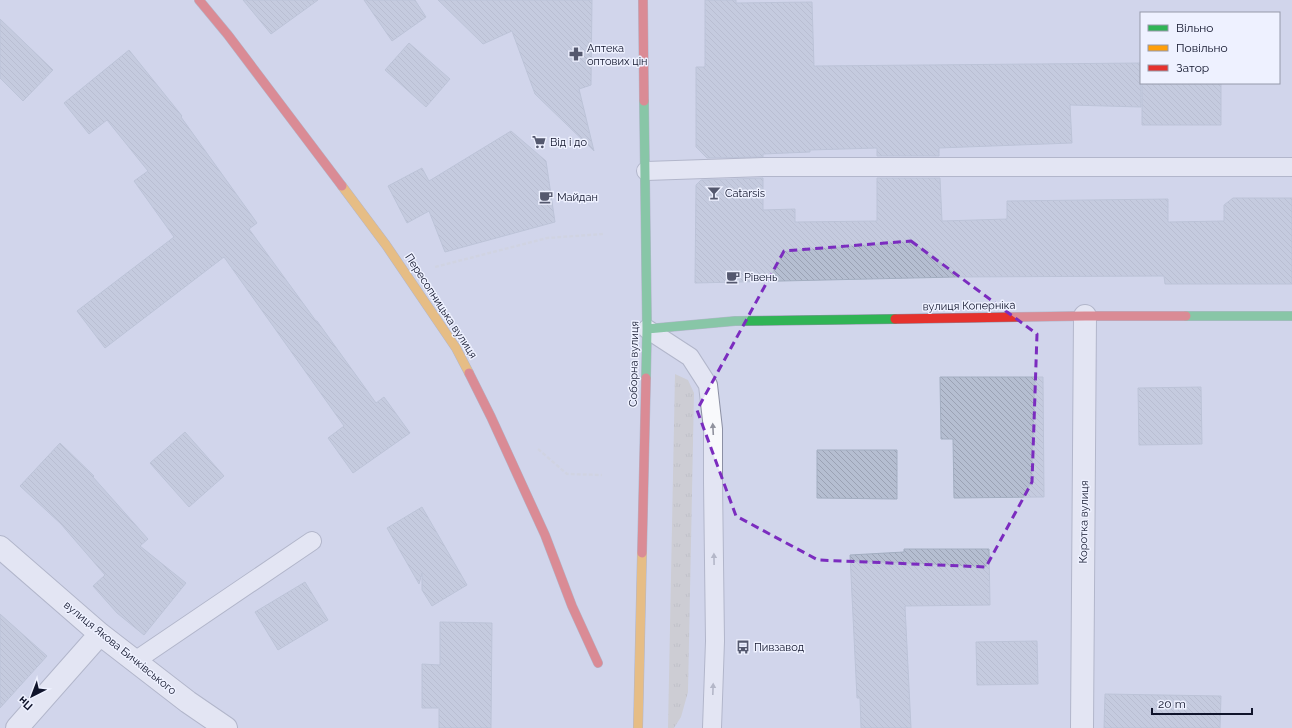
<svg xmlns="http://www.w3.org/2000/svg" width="1292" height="728" font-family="Raleway,sans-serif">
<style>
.grass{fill:url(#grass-tufts)}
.building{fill:url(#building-back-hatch);stroke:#a3aec1}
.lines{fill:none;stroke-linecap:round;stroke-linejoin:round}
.lane-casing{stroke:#8c90a4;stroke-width:20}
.street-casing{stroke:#8c90a4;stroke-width:24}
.fast-casing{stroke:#8c90a4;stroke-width:10}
.slow-casing{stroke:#8c90a4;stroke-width:10}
.jam-casing{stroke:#8c90a4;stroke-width:10}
.path{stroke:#cfd1d8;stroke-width:2.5;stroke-dasharray:4 2;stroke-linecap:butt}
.lane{stroke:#f8f9fc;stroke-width:18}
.street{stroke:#f8f9fc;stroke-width:22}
.fast{stroke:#30b455;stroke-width:9}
.slow{stroke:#ff9f0a;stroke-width:9}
.jam{stroke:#e5322d;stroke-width:9}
.oneway{fill:#90929e}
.marked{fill:none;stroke:#7b2cbf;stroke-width:3;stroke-dasharray:8 5;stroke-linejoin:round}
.labels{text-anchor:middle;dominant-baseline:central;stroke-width:3;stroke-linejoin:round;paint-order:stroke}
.poi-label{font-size:11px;fill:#10142b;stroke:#eef1ff;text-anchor:start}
.street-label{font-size:11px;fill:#10142b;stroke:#eef1ff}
</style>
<defs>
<pattern id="grass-tufts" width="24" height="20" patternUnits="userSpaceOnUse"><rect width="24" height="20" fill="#c7c3b9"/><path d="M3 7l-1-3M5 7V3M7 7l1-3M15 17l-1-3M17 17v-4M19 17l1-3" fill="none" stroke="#aaa79f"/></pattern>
<pattern id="building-back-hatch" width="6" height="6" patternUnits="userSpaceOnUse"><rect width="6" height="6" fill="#b5bed1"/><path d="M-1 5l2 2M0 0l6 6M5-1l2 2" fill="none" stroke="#9ba2b4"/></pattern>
</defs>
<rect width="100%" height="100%" fill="#d1d6eb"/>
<path class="grass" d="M 675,374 L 688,380 L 694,393 L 688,692 L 681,717 L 674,728 L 668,728 Z"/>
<path class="building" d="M 243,0 L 318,0 L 271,34 Z
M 364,0 L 415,0 L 426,17 L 392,41 Z
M 438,0 L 592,0 L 591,85 L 579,89 L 594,151 L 535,94 L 512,31 L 483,44 Z
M 705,0 L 736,0 L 736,3 L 812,2 L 814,66 L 1141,63 L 1141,107 L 1070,105 L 1072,143 L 939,148 L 939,156 L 877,156 L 877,148 L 810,150 L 810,152 L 763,154 L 763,157 L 707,158 L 696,147 L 696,67 L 705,67 Z
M 0,19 L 53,70 L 23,101 L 0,78 Z
M 409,43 L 450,79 L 426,107 L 385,70 Z
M 129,50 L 182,116 L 181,117 L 257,223 L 249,229 L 316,321 L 317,321 L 376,403 L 384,397 L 410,433 L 353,473 L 328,438 L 344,426 L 224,257 L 105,348 L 77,311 L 174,237 L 134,181 L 148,171 L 107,120 L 89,134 L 64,103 Z
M 1142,83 L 1221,83 L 1221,125 L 1142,125 Z
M 511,131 L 546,161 L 555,222 L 445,252 L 429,211 L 407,223 L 388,186 L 422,168 L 429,181 Z
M 763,178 L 763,210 L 795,209 L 795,222 L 877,221 L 877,178 L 940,178 L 942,221 L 1007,219 L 1007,201 L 1168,199 L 1168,222 L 1224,221 L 1224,205 L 1233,198 L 1292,198 L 1292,284 L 1165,284 L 1164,276 L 956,277 L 695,283 L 696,185 L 701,180 Z
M 940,377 L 1043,377 L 1044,497 L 954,498 L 953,439 L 941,439 Z
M 1201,387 L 1202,444 L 1139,445 L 1138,388 Z
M 185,432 L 224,476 L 189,507 L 150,463 Z
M 60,443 L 94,476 L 93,477 L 148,539 L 140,546 L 186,583 L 144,635 L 117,613 L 93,586 L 105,575 L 61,524 L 20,486 Z
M 817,450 L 897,450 L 897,499 L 817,498 Z
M 422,507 L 467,585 L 432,606 L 422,590 L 422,573 L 419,584 L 387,528 Z
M 904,549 L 989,549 L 990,605 L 905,606 L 911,728 L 861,728 L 860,698 L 857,698 L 850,555 L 904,552 Z
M 305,582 L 328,620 L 278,650 L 255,612 Z
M 0,614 L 47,656 L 0,708 Z
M 440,622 L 492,623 L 491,728 L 439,728 L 439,708 L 422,708 L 422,664 L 440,665 Z
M 1037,641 L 1038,684 L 977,685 L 976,642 Z
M 1105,694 L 1221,696 L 1220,728 L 1104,728 Z"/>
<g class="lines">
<g class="lane-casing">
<path id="lane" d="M 646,171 L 764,167 L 1292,167
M 647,329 L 690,357 L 708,385 L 713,429 L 713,482 L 715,641 L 712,728
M 135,661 L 312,541"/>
</g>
<g class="street-casing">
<path id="street" d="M 0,547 L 100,634 L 188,702 L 226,728
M 17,728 L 100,634
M 1082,728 L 1085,316"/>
</g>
<g class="fast-casing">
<path id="fast" d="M 644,101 L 647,329 L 646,378
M 1186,316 L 1292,316
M 647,329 L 735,321 L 895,319"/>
</g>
<g class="slow-casing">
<path id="slow" d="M 342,186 L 386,245 L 456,348 L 469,373
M 638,728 L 642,553"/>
</g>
<g class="jam-casing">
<path id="jam" d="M 199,0 L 228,35 L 342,186
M 643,0 L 644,101
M 895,319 L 1085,316 L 1186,316
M 469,373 L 491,417 L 545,535 L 572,606 L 598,663
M 642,553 L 646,378"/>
</g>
<path class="path" d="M 435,267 L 547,238 L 603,234
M 538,449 L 567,474 L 602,475"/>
<use href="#lane" class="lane"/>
<use href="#street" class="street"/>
<use href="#fast" class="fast"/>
<use href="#slow" class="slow"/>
<use href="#jam" class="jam"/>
</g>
<defs><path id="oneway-solid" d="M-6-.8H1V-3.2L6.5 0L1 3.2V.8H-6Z"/></defs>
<g class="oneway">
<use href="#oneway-solid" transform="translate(713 429) rotate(-93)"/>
<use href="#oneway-solid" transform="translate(714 559) rotate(-91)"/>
<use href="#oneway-solid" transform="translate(713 689) rotate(-88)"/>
</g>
<path d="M0 0H1292V728H0ZM 911,241 L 1037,334 L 1032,482 L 986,567 L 818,560 L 736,516 L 697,410 L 784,251 Z" fill="#d1d6eb" fill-opacity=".55" fill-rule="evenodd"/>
<path class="marked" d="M 911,241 L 1037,334 L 1032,482 L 986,567 L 818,560 L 736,516 L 697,410 L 784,251 Z"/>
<defs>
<g id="pharmacy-bare" transform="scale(1.08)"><path d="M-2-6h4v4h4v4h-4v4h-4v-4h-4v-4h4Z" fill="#54586e" stroke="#eef1ff" stroke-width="2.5" paint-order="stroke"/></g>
<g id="supermarket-bare" transform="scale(1.08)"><path d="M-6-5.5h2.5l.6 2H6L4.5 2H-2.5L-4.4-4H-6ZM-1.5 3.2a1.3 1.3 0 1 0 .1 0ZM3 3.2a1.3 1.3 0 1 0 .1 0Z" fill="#54586e" stroke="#eef1ff" stroke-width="2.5" paint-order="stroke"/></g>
<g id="bar-bare" transform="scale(1.08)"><path d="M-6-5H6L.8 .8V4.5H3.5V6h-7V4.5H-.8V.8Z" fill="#54586e" stroke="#eef1ff" stroke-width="2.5" paint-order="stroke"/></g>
<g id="cafe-bare" transform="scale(1.08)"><path d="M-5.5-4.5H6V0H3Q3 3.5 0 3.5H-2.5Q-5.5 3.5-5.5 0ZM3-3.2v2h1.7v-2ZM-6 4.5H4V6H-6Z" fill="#54586e" stroke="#eef1ff" stroke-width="2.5" paint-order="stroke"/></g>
<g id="bus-bare" transform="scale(1.08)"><path d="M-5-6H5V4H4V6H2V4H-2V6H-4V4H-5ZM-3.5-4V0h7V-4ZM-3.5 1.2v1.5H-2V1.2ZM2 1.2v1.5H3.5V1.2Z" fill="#54586e" stroke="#eef1ff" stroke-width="2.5" paint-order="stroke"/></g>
</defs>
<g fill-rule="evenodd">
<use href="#pharmacy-bare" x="576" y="54"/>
<use href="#supermarket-bare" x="539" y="142"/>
<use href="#bar-bare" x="714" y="193"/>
<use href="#cafe-bare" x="546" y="197"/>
<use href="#cafe-bare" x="733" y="277"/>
<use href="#bus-bare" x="743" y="647"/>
</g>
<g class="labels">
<g class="poi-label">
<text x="587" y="48">Аптека<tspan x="587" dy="13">оптових цін</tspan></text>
<text x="550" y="142">Від і до</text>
<text x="725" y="193">Catarsis</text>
<text x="557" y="197">Майдан</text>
<text x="744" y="277">Рівень</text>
<text x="754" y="647">Пивзавод</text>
</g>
<g class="street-label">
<text transform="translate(441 306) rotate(57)">Пересопницька вулиця</text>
<text transform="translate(969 306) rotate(-1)">вулиця Коперніка</text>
<text transform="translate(634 364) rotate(-89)">Соборна вулиця</text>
<text transform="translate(1084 522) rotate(-89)">Коротка вулиця</text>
<text transform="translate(120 648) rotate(39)">вулиця Якова Бичківського</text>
</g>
</g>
<rect x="1140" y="12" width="140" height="72" fill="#eef1ff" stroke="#9599aa"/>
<rect x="1148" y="25" width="20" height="6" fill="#30b455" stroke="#9599aa"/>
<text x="1176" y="32" font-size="12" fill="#10142b">Вільно</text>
<rect x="1148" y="45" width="20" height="6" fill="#ff9f0a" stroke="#9599aa"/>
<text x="1176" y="52" font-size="12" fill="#10142b">Повільно</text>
<rect x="1148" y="65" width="20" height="6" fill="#e5322d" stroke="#9599aa"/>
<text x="1176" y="72" font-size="12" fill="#10142b">Затор</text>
<g transform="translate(32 696) rotate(222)" stroke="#eef1ff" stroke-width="3" paint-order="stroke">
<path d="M0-3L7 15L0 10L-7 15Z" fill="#10142b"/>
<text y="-6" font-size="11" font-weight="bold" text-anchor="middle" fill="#10142b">Пн</text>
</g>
<path d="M1152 708v6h100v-6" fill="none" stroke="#10142b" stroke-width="2"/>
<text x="1158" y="708" font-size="12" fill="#10142b" stroke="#eef1ff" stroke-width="3" paint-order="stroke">20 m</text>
</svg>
